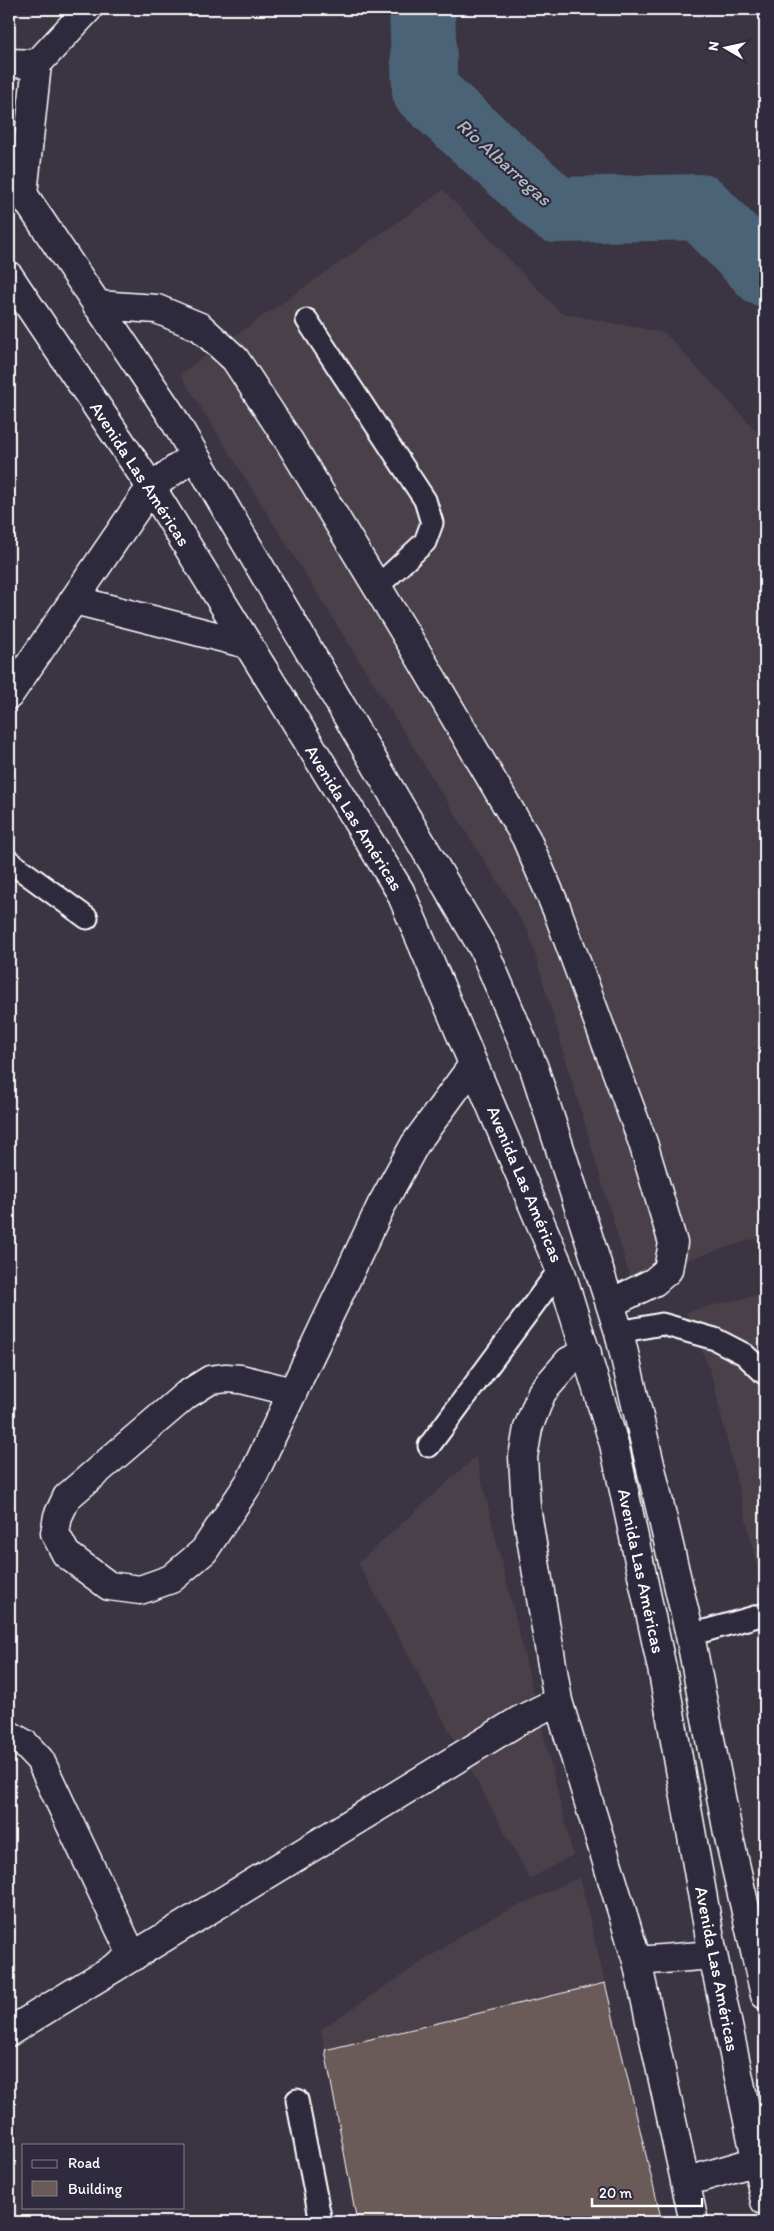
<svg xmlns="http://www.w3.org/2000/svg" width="774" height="2231" font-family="Itim,sans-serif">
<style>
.built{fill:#493f49}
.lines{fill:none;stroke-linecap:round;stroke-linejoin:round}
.river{stroke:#4c6376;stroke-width:66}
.building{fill:#6a5a58;stroke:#fff}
.service-casing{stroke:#fff;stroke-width:25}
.minor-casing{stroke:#fff;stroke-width:31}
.tertiary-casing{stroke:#fff;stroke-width:31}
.service{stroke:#2f2a3d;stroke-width:21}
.minor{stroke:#2f2a3d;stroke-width:28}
.tertiary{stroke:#2f2a3d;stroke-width:28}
.labels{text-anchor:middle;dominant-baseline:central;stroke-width:4.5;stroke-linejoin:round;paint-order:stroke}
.street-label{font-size:18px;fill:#fff;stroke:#2f2a3d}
.water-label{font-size:19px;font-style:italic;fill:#aeb9c1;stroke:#2f2a3d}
</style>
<rect width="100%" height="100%" fill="#3b3442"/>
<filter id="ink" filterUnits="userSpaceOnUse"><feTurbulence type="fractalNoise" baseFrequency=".02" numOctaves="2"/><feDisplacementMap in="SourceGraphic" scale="10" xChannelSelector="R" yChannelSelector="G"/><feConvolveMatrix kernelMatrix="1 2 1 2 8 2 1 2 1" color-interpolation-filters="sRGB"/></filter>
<g filter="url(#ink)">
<path class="built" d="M 443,190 L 561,313 L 665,333 L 765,440 L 765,1241 L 753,1239 L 630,1278 L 528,931 L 180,374 Z
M 765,1293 L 765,1600 L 711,1373 L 686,1312 Z
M 476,1456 L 573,1855 L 530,1879 L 358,1563 Z
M 580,1877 L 605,1983 L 325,2050 L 321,2029 L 479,1924 Z"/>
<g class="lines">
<path class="river" d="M 422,9 L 425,91 L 556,210 L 700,207 L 765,274"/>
</g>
<path class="building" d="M 605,1983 L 662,2222 L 357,2222 L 325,2050 Z"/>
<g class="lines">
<g class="service-casing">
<path id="service" d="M 307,320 L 425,500 L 432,523 L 425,542 L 377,587
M 9,861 L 87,918
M 619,1332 L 662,1324 L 715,1339 L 744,1354 L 765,1374
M 429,1446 L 560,1269
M 690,1635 L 765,1614
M 297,2100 L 321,2222"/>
</g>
<g class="minor-casing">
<path id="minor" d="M 9,63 L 37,64
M 23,194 L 37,64 L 88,9
M 97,305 L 157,309 L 200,327 L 235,359 L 289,441 L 419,656 L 526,838 L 557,910 L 643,1143 L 673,1243 L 668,1270 L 654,1282 L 611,1303
M 74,600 L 247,644
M 9,695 L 151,487 L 194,456
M 587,1353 L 569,1361 L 542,1392 L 528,1428 L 523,1457 L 526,1507 L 558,1701 L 637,1961 L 713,1955
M 293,1392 L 241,1379 L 226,1378 L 210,1380 L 186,1395 L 67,1497 L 58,1516 L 55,1533 L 66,1554 L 109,1586 L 140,1590 L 171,1579 L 204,1551 L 251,1480 L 381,1206 L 415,1144 L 473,1065
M 9,1735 L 25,1744 L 40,1760 L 133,1957
M 637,1961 L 694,2222
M 9,2032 L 520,1720 L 558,1701
M 685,2182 L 757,2161"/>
</g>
<g class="tertiary-casing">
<path id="tertiary" d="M 9,176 L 23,194 L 170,413 L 484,950 L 534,1068 L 619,1332 L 690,1635 L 728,1833 L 765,1995
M 9,276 L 151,487 L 400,891 L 560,1269 L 614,1444 L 663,1673 L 713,1955 L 765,2201"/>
</g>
<use href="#service" class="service"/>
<use href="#minor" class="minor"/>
<use href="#tertiary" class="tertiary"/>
</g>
</g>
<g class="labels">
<g class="street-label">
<text transform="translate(140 474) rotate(57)">Avenida Las Américas</text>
<text transform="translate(354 818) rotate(58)">Avenida Las Américas</text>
<text transform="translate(525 1184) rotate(67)">Avenida Las Américas</text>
<text transform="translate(641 1571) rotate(78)">Avenida Las Américas</text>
<text transform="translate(717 1969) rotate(79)">Avenida Las Américas</text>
</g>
<g class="water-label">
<text transform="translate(504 162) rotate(42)">Río Albarregas</text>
</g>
</g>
<rect width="774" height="2231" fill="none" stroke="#2f2a3d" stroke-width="30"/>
<rect x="15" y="15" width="744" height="2201" fill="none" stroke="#fff" stroke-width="2" filter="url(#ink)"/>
<rect x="22" y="2144" width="162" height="65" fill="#2f2a3d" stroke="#827f8b"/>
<rect x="32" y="2160" width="25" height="8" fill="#2f2a3d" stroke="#827f8b"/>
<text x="68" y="2168" font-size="15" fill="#ffffff">Road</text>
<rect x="32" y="2181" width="25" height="15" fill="#6a5a58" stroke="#827f8b"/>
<text x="68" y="2194" font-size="15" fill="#ffffff">Building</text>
<g transform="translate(726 48) rotate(279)" stroke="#2f2a3d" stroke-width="4" paint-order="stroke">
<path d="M0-4L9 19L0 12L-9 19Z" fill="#ffffff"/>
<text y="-8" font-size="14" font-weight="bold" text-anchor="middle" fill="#ffffff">N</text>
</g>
<path d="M592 2198v8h110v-8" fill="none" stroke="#ffffff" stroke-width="2.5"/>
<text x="599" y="2198" font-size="15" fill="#ffffff" stroke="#2f2a3d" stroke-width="4" paint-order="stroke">20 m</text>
</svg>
